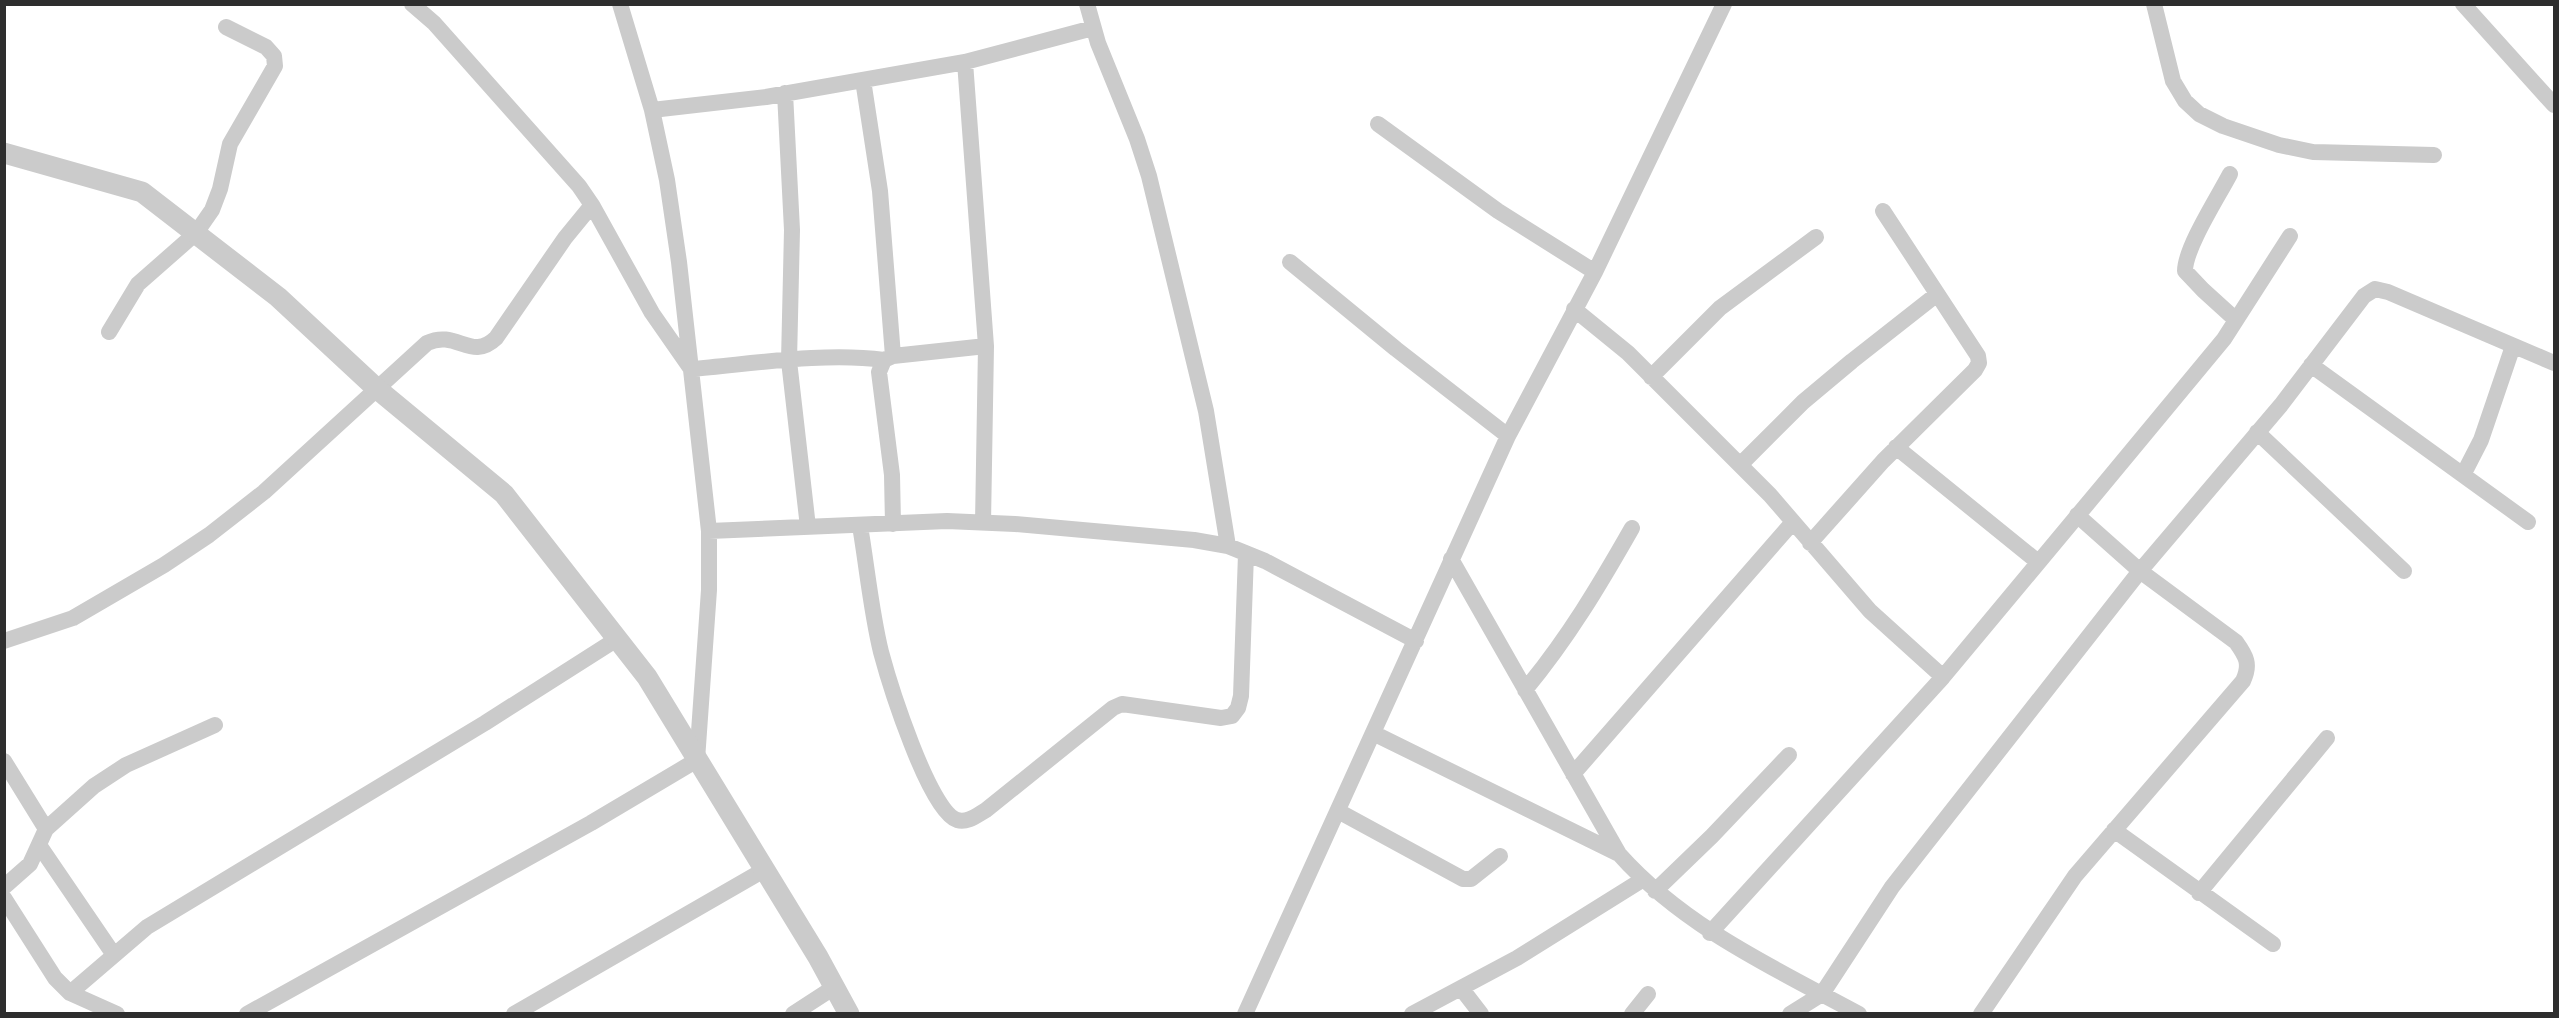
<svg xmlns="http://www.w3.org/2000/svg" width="2559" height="1018" font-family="'Nunito Sans',sans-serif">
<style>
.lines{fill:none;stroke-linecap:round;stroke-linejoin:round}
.minor{stroke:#cbcbcb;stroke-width:16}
.tertiary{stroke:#cbcbcb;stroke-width:21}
</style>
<rect width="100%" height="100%" fill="#fff"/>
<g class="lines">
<path class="minor" d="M 412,4 L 434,23 L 579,186 L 592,205 L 652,313 L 691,369 C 752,364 824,352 884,360
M 1087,4 L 1098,43 L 1137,139 L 1149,176 L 1206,411 L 1228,546
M 2154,4 L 2173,81 L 2185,101 L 2199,114 L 2223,126 L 2279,145 L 2313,152 L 2434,155
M 2463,4 L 2554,105
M 965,62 L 986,346 L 983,523
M 863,80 L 880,191 L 893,356
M 785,93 L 792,230 L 789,361 L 808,527
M 652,110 L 766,97 L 965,62 L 1093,28
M 1378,124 L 1498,211 L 1595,272
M 2230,174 C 2218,197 2185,248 2185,271 L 2203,290 L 2236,320
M 1290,262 L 1396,349 L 1508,436
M 1574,309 L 1628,353 L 1770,495 L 1870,611 L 1943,677
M 109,332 L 138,284 L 196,233 L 212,210 L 220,189 L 230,144 L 275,66 L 274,56 L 266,47 L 226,27
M 2311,365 L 2528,522
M 1651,377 L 1720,308 L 1816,237
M 2257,432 L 2404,571
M 1896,447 L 2038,562
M 1740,465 L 1803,402 L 1852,361 L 1936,295
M 2463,475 L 2481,440 L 2513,346
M 893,524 L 892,475 L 879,372 L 884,360 L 893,356 L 986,346
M 860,526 C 867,567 871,611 881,652 C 889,682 929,811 957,820 C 968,823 977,815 986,810 L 1113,708 L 1122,704 L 1221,718 L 1232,716 L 1238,708 L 1241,696 L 1246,554
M 709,531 L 947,521 L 1015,524 L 1194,540 L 1228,546 L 1265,561 L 1416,641
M 1810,543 L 1883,461 L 1975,370 L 1979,363 L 1978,356 L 1883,211
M 1451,559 L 1619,854 C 1684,927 1774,968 1859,1014
M 4,641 L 73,618 L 164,565 L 209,535 L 264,492 L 427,343 C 457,329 471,362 496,338 L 565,238 L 592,205
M 1525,690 C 1568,638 1599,586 1632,528
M 1373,733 L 1619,854
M 4,761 L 46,829
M 1573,774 L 1793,522
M 1338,811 L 1463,879 L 1471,879 L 1500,856
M 2114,830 L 2273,944
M 39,845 L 114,955
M 4,887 L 30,864 L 46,829 L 94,786 L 126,765 L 215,725
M 1655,891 L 1712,836 L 1789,755
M 2199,893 L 2327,738
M 4,898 L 55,978 L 70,993 L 117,1014
M 1710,933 L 1943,677 L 2103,485 L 2224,339 L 2290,236
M 1461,988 L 1481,1014
M 70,993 L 147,927 L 485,723 L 617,639
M 247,1014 L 591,823 L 697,760 L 709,590 L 709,531 L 679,262 L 667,180 L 652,110 L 620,4
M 514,1014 L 764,870
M 793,1014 L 833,988
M 1245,1014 L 1508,436 L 1595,272 L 1724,4
M 1412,1014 L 1517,958 L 1642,880
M 1632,1014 L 1648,994
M 1790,1014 L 1822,994 L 1892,887 L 2140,571 L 2281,405 L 2364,296 L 2375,289 L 2388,292 L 2554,363
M 1981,1014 L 2075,876 L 2243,681 C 2251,664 2246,656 2236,642 L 2140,571 L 2077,515"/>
<path class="tertiary" d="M 4,153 L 142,192 L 278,297 L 376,388 L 504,494 L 647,677 L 818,957 L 849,1014"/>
</g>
<rect width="2559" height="1018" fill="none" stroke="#2e2e2e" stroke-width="12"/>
</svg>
